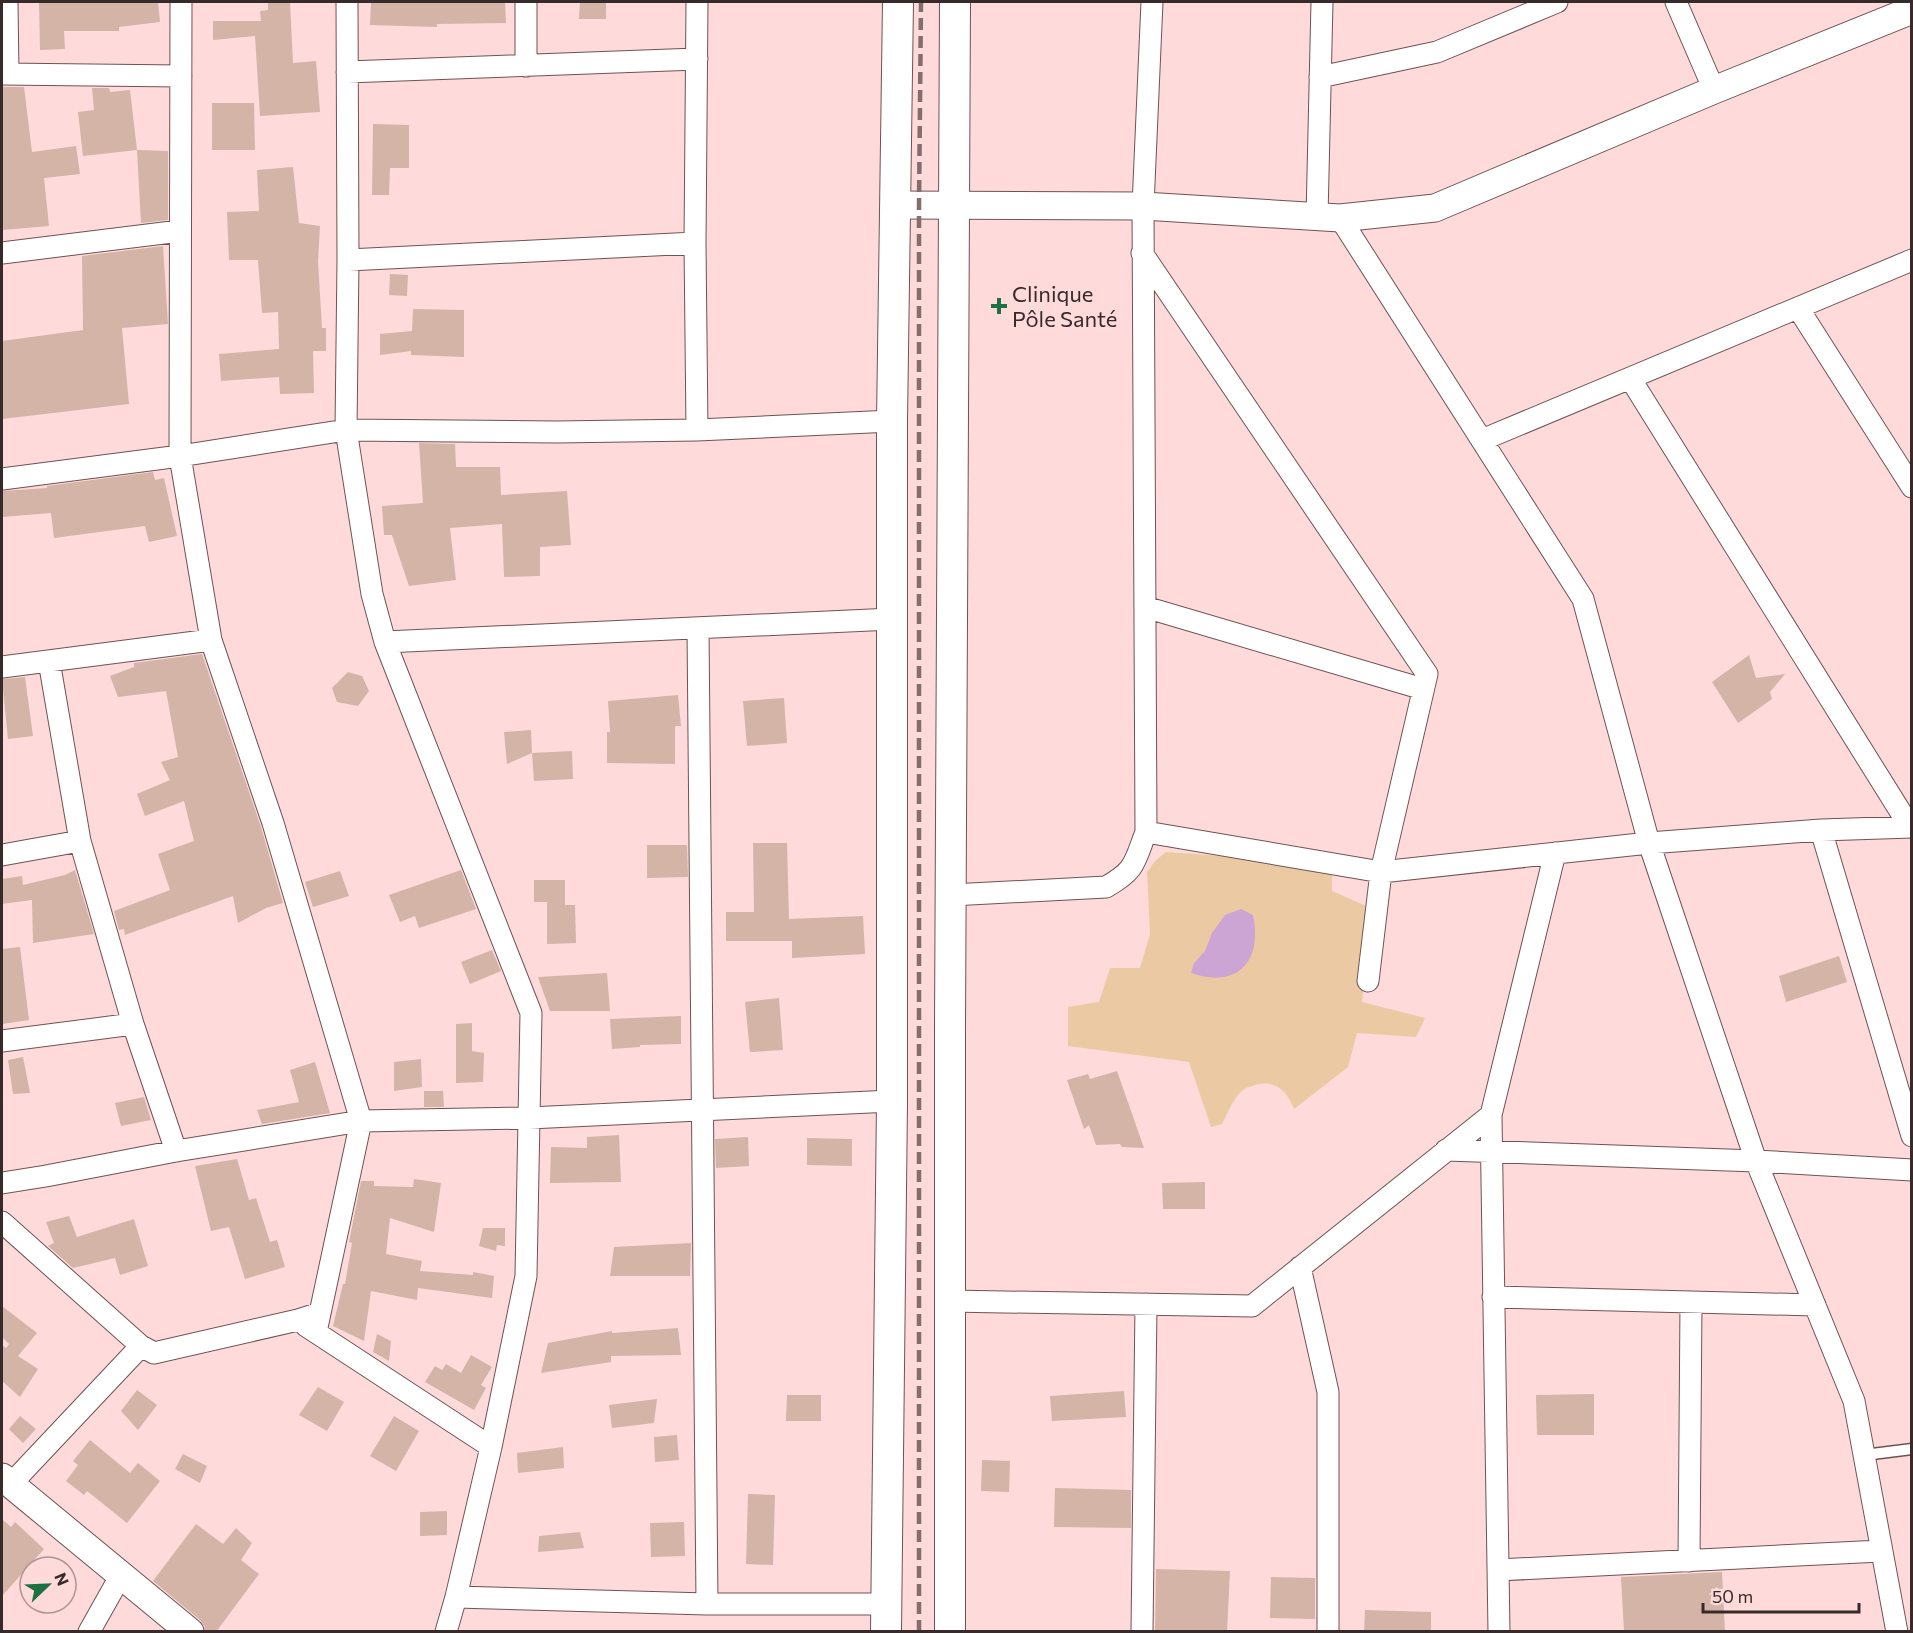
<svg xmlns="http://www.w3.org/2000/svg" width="1913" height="1633" font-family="Commissioner,sans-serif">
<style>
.green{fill:#ebcaa3}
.water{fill:#cda5d5}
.building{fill:#d3b4a7}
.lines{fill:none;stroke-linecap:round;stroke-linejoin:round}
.service-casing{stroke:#705253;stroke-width:13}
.minor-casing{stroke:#705253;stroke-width:23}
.tertiary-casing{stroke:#705253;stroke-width:29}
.secondary-casing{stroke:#705253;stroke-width:32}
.service{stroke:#fff;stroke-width:10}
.minor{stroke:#fff;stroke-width:21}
.tertiary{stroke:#fff;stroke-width:27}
.secondary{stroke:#fff;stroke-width:30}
.rail{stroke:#836d6d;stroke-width:4.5;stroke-dasharray:12 6;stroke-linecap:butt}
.poi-dot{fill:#1c7043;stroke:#fedadb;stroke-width:2}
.labels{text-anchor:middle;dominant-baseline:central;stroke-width:6;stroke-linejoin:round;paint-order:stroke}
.poi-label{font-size:22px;fill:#372a2a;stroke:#fedadb;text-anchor:start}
</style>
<rect width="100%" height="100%" fill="#fedadb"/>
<path class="green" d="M 1166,852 L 1267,859 L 1332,873 L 1332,891 L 1373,909 L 1362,1002 L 1425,1018 L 1416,1037 L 1357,1033 L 1348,1067 L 1294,1109 C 1287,1091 1275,1079 1255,1085 C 1252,1086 1248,1087 1246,1088 C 1234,1095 1228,1113 1222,1124 L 1211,1127 L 1189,1062 L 1068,1046 L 1068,1007 L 1099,1002 L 1110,968 L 1140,968 L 1150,934 L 1147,872 L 1155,861 Z"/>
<path class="water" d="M 1241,909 L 1253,915 C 1263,962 1237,989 1191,973 L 1194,963 L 1205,951 L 1212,933 L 1225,915 Z"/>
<path class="building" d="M 39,2 L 158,2 L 160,22 L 119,27 L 119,31 L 64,31 L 65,49 L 40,50 Z
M 268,2 L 290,2 L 293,63 L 316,61 L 320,112 L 260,116 L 255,36 L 213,40 L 213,21 L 261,21 L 260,11 L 268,10 Z
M 371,2 L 505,2 L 506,23 L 437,24 L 437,27 L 370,25 Z
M 580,2 L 606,2 L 606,19 L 579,19 Z
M 2,87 L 24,87 L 32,152 L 76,146 L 80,174 L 44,178 L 49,226 L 2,230 Z
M 92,88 L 109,88 L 110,92 L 130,90 L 137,150 L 83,156 L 78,112 L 94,110 Z
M 212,103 L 254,103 L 255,150 L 212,150 Z
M 373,124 L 409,125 L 409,168 L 390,168 L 389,195 L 372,195 Z
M 137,150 L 168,151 L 168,220 L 141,223 Z
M 293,167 L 299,223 L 320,226 L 318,261 L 322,328 L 326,328 L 326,351 L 313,351 L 314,393 L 280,394 L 279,377 L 221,381 L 219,354 L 279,349 L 278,312 L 262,313 L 258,260 L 229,260 L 227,212 L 259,211 L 257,170 Z
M 163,246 L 168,324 L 122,328 L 129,404 L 2,419 L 2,341 L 83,330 L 82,256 Z
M 390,274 L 408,275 L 407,296 L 389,295 Z
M 413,309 L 464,310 L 464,357 L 411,355 L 411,351 L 380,355 L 380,334 L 412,331 Z
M 419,443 L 455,444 L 456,467 L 500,467 L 501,495 L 567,491 L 571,545 L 540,547 L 540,576 L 504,577 L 502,524 L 450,528 L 456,580 L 409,586 L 392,535 L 384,535 L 382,506 L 423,503 Z
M 153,472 L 155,480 L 164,478 L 177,536 L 149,542 L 145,526 L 54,538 L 51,513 L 2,517 L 2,491 L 47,488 L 47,486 Z
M 202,654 L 261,827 L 283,903 L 266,908 L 238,923 L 233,896 L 125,935 L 124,929 L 119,930 L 114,911 L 170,890 L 158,854 L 194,841 L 184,801 L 145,816 L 137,794 L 170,780 L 161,762 L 178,757 L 166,691 L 118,697 L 110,676 L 134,667 L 134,663 Z
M 1749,655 L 1756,678 L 1785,674 L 1770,692 L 1772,699 L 1738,723 L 1712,682 Z
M 348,672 L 362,676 L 369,691 L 358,706 L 337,702 L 332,688 Z
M 25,677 L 33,736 L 8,739 L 2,679 Z
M 678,695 L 681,726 L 675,726 L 675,764 L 607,763 L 607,732 L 610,732 L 608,701 Z
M 784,698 L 787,743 L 747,746 L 743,701 Z
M 531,730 L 532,753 L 507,764 L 504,732 Z
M 572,751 L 573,779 L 534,781 L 532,753 Z
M 753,843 L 787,843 L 789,919 L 863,916 L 865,954 L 792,958 L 792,941 L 726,941 L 726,912 L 754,912 Z
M 647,845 L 687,845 L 688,877 L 647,878 Z
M 75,870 L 94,934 L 33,943 L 32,900 L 2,904 L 2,879 L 22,876 L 23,885 L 65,875 Z
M 461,870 L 476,909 L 419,928 L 415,916 L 400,922 L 389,895 Z
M 340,871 L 349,896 L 313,907 L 305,882 Z
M 534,880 L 565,880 L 565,905 L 575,905 L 576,943 L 547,944 L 547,902 L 534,902 Z
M 20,947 L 29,1020 L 2,1024 L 2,949 Z
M 492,950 L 501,971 L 470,984 L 461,962 Z
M 1839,956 L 1847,982 L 1786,1002 L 1779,976 Z
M 607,973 L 610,1011 L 550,1011 L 538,977 Z
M 779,998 L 783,1050 L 750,1052 L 745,1002 Z
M 681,1016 L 681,1044 L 640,1045 L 640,1047 L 612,1049 L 610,1019 Z
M 472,1023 L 472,1051 L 484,1053 L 483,1082 L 456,1083 L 456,1024 Z
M 23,1057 L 30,1093 L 13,1094 L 8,1060 Z
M 421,1059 L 422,1087 L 394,1091 L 394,1062 Z
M 315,1062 L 330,1113 L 262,1124 L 257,1110 L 299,1102 L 290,1070 Z
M 1117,1071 L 1144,1148 L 1122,1147 L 1120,1144 L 1096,1145 L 1089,1125 L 1084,1129 L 1067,1080 L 1088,1074 L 1090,1079 Z
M 424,1091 L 443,1091 L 444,1107 L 424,1107 Z
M 144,1097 L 151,1120 L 121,1126 L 115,1103 Z
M 619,1135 L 621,1182 L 550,1183 L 551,1147 L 587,1148 L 587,1137 Z
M 748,1137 L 749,1166 L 716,1168 L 715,1139 Z
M 807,1138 L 852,1139 L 852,1166 L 807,1165 Z
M 237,1159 L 249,1200 L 256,1198 L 270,1242 L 277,1240 L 285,1267 L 245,1279 L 229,1227 L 211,1231 L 195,1166 Z
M 414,1179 L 441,1183 L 434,1232 L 390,1218 L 386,1254 L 422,1261 L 420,1271 L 473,1275 L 473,1272 L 494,1276 L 492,1298 L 418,1288 L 417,1300 L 371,1291 L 364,1341 L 333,1326 L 343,1284 L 345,1284 L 352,1243 L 349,1242 L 361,1181 L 374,1181 L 374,1186 L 413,1187 Z
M 1205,1182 L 1205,1209 L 1163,1209 L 1162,1183 Z
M 69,1216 L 77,1237 L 134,1219 L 148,1266 L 120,1275 L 115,1258 L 73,1268 L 48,1246 L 54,1243 L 46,1222 Z
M 483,1228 L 505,1228 L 505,1246 L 497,1245 L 496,1251 L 479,1246 Z
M 691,1243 L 690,1276 L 610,1276 L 614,1247 Z
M 2,1306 L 37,1333 L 18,1356 L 38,1369 L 20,1397 L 2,1381 L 2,1345 L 6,1348 L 9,1344 L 2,1337 Z
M 678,1328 L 681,1355 L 611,1356 L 611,1362 L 541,1373 L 548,1343 L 612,1331 L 612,1333 Z
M 377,1334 L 391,1341 L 389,1361 L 373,1352 Z
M 471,1355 L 492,1367 L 481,1385 L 486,1388 L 474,1410 L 425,1382 L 435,1366 L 442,1370 L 446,1364 L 461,1373 Z
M 318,1387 L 344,1402 L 327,1431 L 299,1415 Z
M 137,1390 L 157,1405 L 138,1430 L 121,1411 Z
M 1124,1391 L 1126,1417 L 1052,1421 L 1050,1396 Z
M 1594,1394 L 1594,1435 L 1537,1435 L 1536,1395 Z
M 787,1395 L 821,1395 L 821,1421 L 786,1421 Z
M 657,1399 L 654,1423 L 612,1428 L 609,1405 Z
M 20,1416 L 36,1429 L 23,1443 L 9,1429 Z
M 394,1416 L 419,1431 L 396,1471 L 370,1456 Z
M 677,1435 L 679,1460 L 655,1462 L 654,1437 Z
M 90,1440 L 130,1473 L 138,1463 L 160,1481 L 127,1523 L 87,1491 L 84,1495 L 66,1481 L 78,1465 L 73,1461 Z
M 563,1447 L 564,1468 L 518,1473 L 517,1453 Z
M 183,1454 L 207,1466 L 200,1483 L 175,1469 Z
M 982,1460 L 1010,1461 L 1009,1492 L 981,1491 Z
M 1055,1488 L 1131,1490 L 1131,1528 L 1054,1527 Z
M 748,1494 L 775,1495 L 773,1565 L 746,1564 Z
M 447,1511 L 447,1535 L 420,1536 L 420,1512 Z
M 2,1519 L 11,1527 L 15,1522 L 44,1549 L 2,1596 Z
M 684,1522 L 685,1556 L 651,1557 L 650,1523 Z
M 196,1524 L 223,1544 L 236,1528 L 252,1543 L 241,1560 L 259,1574 L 216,1632 L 205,1632 L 204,1626 L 200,1620 L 153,1581 Z
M 580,1532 L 584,1548 L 538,1552 L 539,1536 Z
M 1156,1569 L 1230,1571 L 1227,1632 L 1155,1632 Z
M 1722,1572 L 1725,1632 L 1624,1632 L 1621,1577 Z
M 1271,1577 L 1315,1578 L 1315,1619 L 1270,1618 Z
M 1365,1610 L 1431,1612 L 1431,1632 L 1364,1632 Z"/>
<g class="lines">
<g class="service-casing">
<path id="service" d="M 1864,1455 L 1912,1449"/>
</g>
<g class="minor-casing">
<path id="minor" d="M 7,2 L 8,73
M 181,2 L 180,456 L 211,640 L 273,823 L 361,1121 L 316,1332
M 347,2 L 348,260 L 346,430 L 372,594 L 385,642 L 531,1013 L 526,1276 L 491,1447 L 456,1597 L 446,1632
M 526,2 L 526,66
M 697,2 L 695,243 L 697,430
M 1676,2 L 1714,90
M 347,72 L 697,59
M 2,74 L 181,76
M 1320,77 L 1437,52 L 1557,2
M 1317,217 L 1322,2
M 1340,218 L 1583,599 L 1649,843 L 1756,1161 L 1854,1401 L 1897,1632
M 2,253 L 180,231
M 1142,253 L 1427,674 L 1381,872 L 1368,981
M 348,260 L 695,243
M 1798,308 L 1912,487
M 1630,378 L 1910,827
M 1482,440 L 1912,260
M 2,479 L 180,456 L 346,430 L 556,432 L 697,430 L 892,421
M 1145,607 L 1423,689
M 698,628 L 707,1604
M 385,642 L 892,619
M 49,661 L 80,841 L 133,1024 L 176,1151
M 2,667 L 211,640
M 1821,830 L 1912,1136
M 1146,832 L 1381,872 L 1649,843 L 1821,830 L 1912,827
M 2,855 L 80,841
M 951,895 L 1106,887 C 1136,870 1134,863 1146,832 L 1143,206 L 1152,2
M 2,1041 L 133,1024
M 1446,1150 L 1756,1161 L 1912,1170
M 2,1183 L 46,1176 L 176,1151 L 361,1121 L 529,1118 L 892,1101
M 2,1222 L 141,1346 L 154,1353 L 298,1320 L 320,1313
M 1300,1267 L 1328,1392 L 1328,1632
M 1493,1297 L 1815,1305
M 949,1301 L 1252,1306 L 1491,1115
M 306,1326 L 491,1447
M 10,1485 L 141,1346
M 1689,1561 L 1691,1302
M 1498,1570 L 1881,1551
M 456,1597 L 707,1604 L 888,1604
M 89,1632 L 121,1575
M 1142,1632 L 1146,1304
M 1499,1632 L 1491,1115 L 1555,853"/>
</g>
<g class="tertiary-casing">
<path id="tertiary" d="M 895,205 L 1143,206 L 1340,218 L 1435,208 L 1714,90 L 1912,10
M 2,1477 L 190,1632"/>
</g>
<g class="secondary-casing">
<path id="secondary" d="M 886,1632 L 892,1101 L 892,421 L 898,2
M 950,1632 L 950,1027 L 955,2"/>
</g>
<use href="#service" class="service"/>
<use href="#minor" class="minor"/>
<use href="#tertiary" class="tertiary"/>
<use href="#secondary" class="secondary"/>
<path class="rail" d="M 919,1632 L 919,206 L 921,2"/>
</g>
<path class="poi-dot" d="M996 297h6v6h6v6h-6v6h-6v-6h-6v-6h6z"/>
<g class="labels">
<g class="poi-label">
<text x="1012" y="293">Clinique<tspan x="1012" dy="25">Pôle Santé</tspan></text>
</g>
</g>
<rect width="1913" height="1633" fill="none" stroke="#372a2a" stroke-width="6"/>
<g transform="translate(48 1585) rotate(67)"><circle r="28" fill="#fedadb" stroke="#ae9494" stroke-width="1.5"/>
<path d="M0-4.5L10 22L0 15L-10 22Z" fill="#1c7043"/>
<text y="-9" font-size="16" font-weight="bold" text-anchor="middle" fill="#372a2a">N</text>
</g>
<path d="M1703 1603v9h156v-9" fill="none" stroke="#372a2a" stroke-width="3"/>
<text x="1712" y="1603" font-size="18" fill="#372a2a" stroke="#fedadb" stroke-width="4.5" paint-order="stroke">50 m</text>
</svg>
